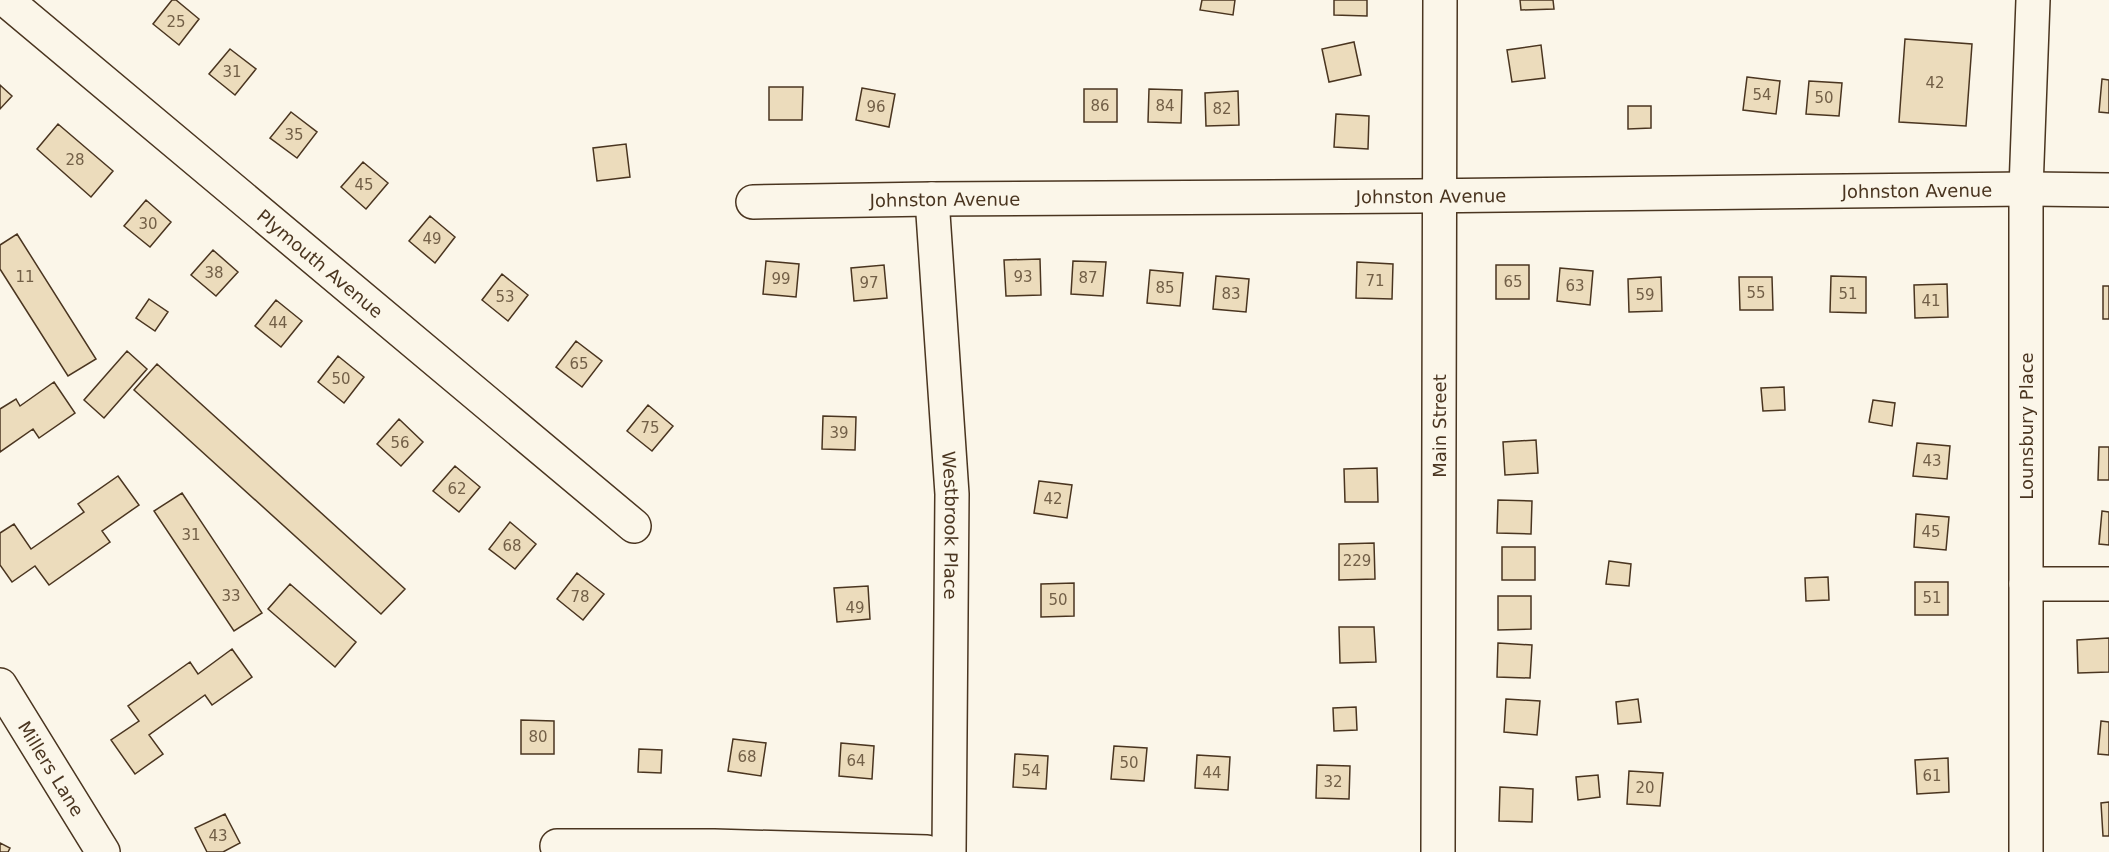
<svg xmlns="http://www.w3.org/2000/svg" width="2109" height="852" font-family="'DejaVu Sans',sans-serif">
<style>
.building{fill:#ecdcbc;stroke:#4a3520;stroke-width:1.5}
.lines{fill:none;stroke-linecap:round;stroke-linejoin:round}
.minor-casing{stroke:#4a3520;stroke-width:36}
.minor{stroke:#fbf6e9;stroke-width:33}
.labels{text-anchor:middle;dominant-baseline:central;stroke-width:4.5;stroke-linejoin:round;paint-order:stroke}
.number-label{font-size:15px;fill:#725f47}
.street-label{font-size:18px;fill:#4a3520;stroke:#fbf6e9}
</style>
<rect width="100%" height="100%" fill="#fbf6e9"/>
<path class="building" d="M 172,0 L 176,0 L 199,19 L 179,45 L 153,24 Z
M 1202,0 L 1235,0 L 1233,15 L 1200,10 Z
M 1334,0 L 1367,0 L 1367,16 L 1334,15 Z
M 1520,0 L 1553,0 L 1554,9 L 1521,10 Z
M 1905,39 L 1972,44 L 1966,126 L 1899,122 Z
M 1354,42 L 1361,75 L 1329,82 L 1322,49 Z
M 1541,45 L 1545,78 L 1512,82 L 1507,50 Z
M 230,49 L 256,69 L 235,95 L 209,74 Z
M 1747,77 L 1780,81 L 1776,114 L 1743,110 Z
M 2102,79 L 2109,80 L 2109,113 L 2099,112 Z
M 1809,81 L 1842,83 L 1839,116 L 1806,114 Z
M 0,85 L 12,96 L 0,109 Z
M 769,87 L 803,87 L 802,120 L 769,120 Z
M 862,88 L 895,94 L 889,127 L 856,120 Z
M 1084,89 L 1117,89 L 1117,122 L 1084,122 Z
M 1149,89 L 1182,90 L 1181,123 L 1148,122 Z
M 1238,91 L 1239,125 L 1206,126 L 1205,93 Z
M 1628,106 L 1651,106 L 1651,128 L 1628,129 Z
M 291,112 L 317,132 L 297,158 L 270,138 Z
M 1336,114 L 1369,116 L 1368,149 L 1334,147 Z
M 58,124 L 113,171 L 91,197 L 37,149 Z
M 626,144 L 630,177 L 597,181 L 593,148 Z
M 363,162 L 388,183 L 366,209 L 341,187 Z
M 146,200 L 171,222 L 150,247 L 124,226 Z
M 430,216 L 455,237 L 435,263 L 409,241 Z
M 17,234 L 96,359 L 68,376 L 0,269 L 0,245 Z
M 213,250 L 238,272 L 216,296 L 191,275 Z
M 1040,259 L 1041,295 L 1006,296 L 1004,260 Z
M 766,261 L 799,264 L 796,297 L 763,294 Z
M 1073,261 L 1106,262 L 1103,296 L 1071,294 Z
M 1357,262 L 1393,264 L 1392,299 L 1356,298 Z
M 884,265 L 887,298 L 854,301 L 851,268 Z
M 1496,265 L 1529,265 L 1529,299 L 1496,299 Z
M 1560,268 L 1593,271 L 1590,305 L 1557,301 Z
M 1150,270 L 1183,273 L 1180,306 L 1147,303 Z
M 502,274 L 528,295 L 508,321 L 482,300 Z
M 1216,276 L 1249,279 L 1246,312 L 1213,309 Z
M 1831,276 L 1866,277 L 1866,313 L 1830,312 Z
M 1661,277 L 1662,311 L 1629,312 L 1628,279 Z
M 1739,277 L 1772,277 L 1773,310 L 1740,310 Z
M 1947,284 L 1948,317 L 1915,318 L 1914,285 Z
M 2103,286 L 2109,286 L 2109,319 L 2103,319 Z
M 149,299 L 168,312 L 155,331 L 136,318 Z
M 276,300 L 302,321 L 281,347 L 255,326 Z
M 576,341 L 602,361 L 582,387 L 556,367 Z
M 127,351 L 147,369 L 104,418 L 84,400 Z
M 338,356 L 364,377 L 344,403 L 318,382 Z
M 157,364 L 405,589 L 381,614 L 134,390 Z
M 54,382 L 75,413 L 39,438 L 33,429 L 0,452 L 0,409 L 16,399 L 20,406 Z
M 1784,387 L 1785,410 L 1763,411 L 1761,388 Z
M 1873,400 L 1895,403 L 1892,426 L 1869,422 Z
M 648,405 L 673,426 L 652,451 L 627,431 Z
M 823,416 L 856,417 L 855,450 L 822,449 Z
M 399,419 L 423,442 L 401,466 L 377,444 Z
M 1536,440 L 1538,473 L 1505,475 L 1503,442 Z
M 1917,443 L 1950,446 L 1947,479 L 1913,476 Z
M 2099,447 L 2109,447 L 2109,480 L 2098,480 Z
M 455,466 L 480,487 L 459,512 L 433,491 Z
M 1377,468 L 1378,502 L 1345,502 L 1344,469 Z
M 118,476 L 139,505 L 102,531 L 110,542 L 49,585 L 35,566 L 12,582 L 0,565 L 0,533 L 14,524 L 31,549 L 84,512 L 78,504 Z
M 1039,481 L 1072,485 L 1067,518 L 1034,513 Z
M 182,493 L 262,613 L 234,631 L 154,511 Z
M 1498,500 L 1532,501 L 1531,534 L 1497,533 Z
M 2102,511 L 2109,512 L 2109,545 L 2099,544 Z
M 1916,514 L 1949,517 L 1946,550 L 1914,547 Z
M 510,522 L 536,544 L 515,569 L 489,549 Z
M 1374,543 L 1375,579 L 1339,580 L 1339,544 Z
M 1502,547 L 1535,547 L 1535,580 L 1502,580 Z
M 1609,561 L 1631,564 L 1629,586 L 1606,584 Z
M 577,573 L 604,594 L 583,620 L 557,599 Z
M 1828,577 L 1829,600 L 1806,601 L 1805,578 Z
M 1915,582 L 1948,582 L 1948,615 L 1915,615 Z
M 1074,583 L 1074,616 L 1041,617 L 1041,584 Z
M 290,584 L 356,642 L 335,667 L 268,609 Z
M 868,586 L 870,619 L 837,622 L 834,588 Z
M 1498,596 L 1531,596 L 1531,629 L 1498,630 Z
M 1339,627 L 1374,627 L 1376,662 L 1340,663 Z
M 2109,638 L 2109,672 L 2078,673 L 2077,640 Z
M 1498,643 L 1532,645 L 1530,678 L 1497,677 Z
M 232,649 L 252,677 L 212,705 L 205,695 L 149,735 L 163,754 L 135,774 L 111,740 L 139,721 L 128,706 L 190,662 L 198,674 Z
M 1506,699 L 1540,701 L 1537,735 L 1504,732 Z
M 1638,699 L 1641,722 L 1618,724 L 1616,702 Z
M 1356,707 L 1357,730 L 1334,731 L 1333,708 Z
M 521,720 L 554,721 L 554,754 L 521,754 Z
M 2101,721 L 2109,722 L 2109,755 L 2098,754 Z
M 733,739 L 766,743 L 761,776 L 728,771 Z
M 841,743 L 874,746 L 872,779 L 839,776 Z
M 1114,746 L 1147,748 L 1144,781 L 1111,779 Z
M 639,749 L 662,750 L 661,773 L 638,772 Z
M 1015,754 L 1048,756 L 1046,789 L 1013,787 Z
M 1197,755 L 1230,757 L 1228,790 L 1195,788 Z
M 1948,758 L 1949,792 L 1917,794 L 1915,760 Z
M 1317,765 L 1350,766 L 1349,799 L 1316,798 Z
M 1629,771 L 1663,773 L 1660,806 L 1627,804 Z
M 1598,775 L 1600,797 L 1578,800 L 1576,777 Z
M 1500,787 L 1533,789 L 1532,822 L 1499,821 Z
M 2109,802 L 2109,836 L 2103,836 L 2101,803 Z
M 225,814 L 240,843 L 223,852 L 207,852 L 195,828 Z
M 0,843 L 10,848 L 8,852 L 0,852 Z"/>
<g class="lines">
<g class="minor-casing">
<g id="minor">
<path id="s1" d="M 6,0 L 634,526"/>
<path id="s2" d="M 932,199 L 952,494 L 949,852"/>
<path id="s3" d="M 753,202 L 932,199 L 1417,196 L 2026,189 L 2109,190"/>
<path d="M 2026,584 L 2109,584"/>
<path id="s4" d="M 0,685 L 103,852"/>
<path d="M 557,846 L 714,846 L 927,852"/>
<path id="s5" d="M 1438,852 L 1440,0"/>
<path d="M 2026,852 L 2026,189 L 2033,0"/>
</g>
</g>
<use href="#minor" class="minor"/>
</g>
<g class="labels">
<g class="number-label">
<text x="176" y="22">25</text>
<text x="232" y="72">31</text>
<text x="1935" y="83">42</text>
<text x="1762" y="95">54</text>
<text x="1824" y="98">50</text>
<text x="1100" y="106">86</text>
<text x="1165" y="106">84</text>
<text x="876" y="107">96</text>
<text x="1222" y="109">82</text>
<text x="294" y="135">35</text>
<text x="75" y="160">28</text>
<text x="364" y="185">45</text>
<text x="148" y="224">30</text>
<text x="432" y="239">49</text>
<text x="214" y="273">38</text>
<text x="25" y="277">11</text>
<text x="1023" y="277">93</text>
<text x="1088" y="278">87</text>
<text x="781" y="279">99</text>
<text x="1375" y="281">71</text>
<text x="1513" y="282">65</text>
<text x="869" y="283">97</text>
<text x="1575" y="286">63</text>
<text x="1165" y="288">85</text>
<text x="1756" y="293">55</text>
<text x="1231" y="294">83</text>
<text x="1848" y="294">51</text>
<text x="1645" y="295">59</text>
<text x="505" y="297">53</text>
<text x="1931" y="301">41</text>
<text x="278" y="323">44</text>
<text x="579" y="364">65</text>
<text x="341" y="379">50</text>
<text x="650" y="428">75</text>
<text x="839" y="433">39</text>
<text x="400" y="443">56</text>
<text x="1932" y="461">43</text>
<text x="457" y="489">62</text>
<text x="1053" y="499">42</text>
<text x="1931" y="532">45</text>
<text x="191" y="535">31</text>
<text x="512" y="546">68</text>
<text x="1357" y="561">229</text>
<text x="231" y="596">33</text>
<text x="580" y="597">78</text>
<text x="1932" y="598">51</text>
<text x="1058" y="600">50</text>
<text x="855" y="608">49</text>
<text x="538" y="737">80</text>
<text x="747" y="757">68</text>
<text x="856" y="761">64</text>
<text x="1129" y="763">50</text>
<text x="1031" y="771">54</text>
<text x="1212" y="773">44</text>
<text x="1932" y="776">61</text>
<text x="1333" y="782">32</text>
<text x="1645" y="788">20</text>
<text x="218" y="836">43</text>
</g>
<g class="street-label">
<text stroke="none"><textPath href="#s3" startOffset="1164">Johnston Avenue</textPath></text>
<text stroke="none"><textPath href="#s3" startOffset="678">Johnston Avenue</textPath></text>
<text stroke="none"><textPath href="#s3" startOffset="192">Johnston Avenue</textPath></text>
<text stroke="none"><textPath href="#s1" startOffset="410">Plymouth Avenue</textPath></text>
<text stroke="none"><textPath href="#s5" startOffset="426">Main Street</textPath></text>
<text transform="translate(2026 426) rotate(-90)">Lounsbury Place</text>
<text stroke="none"><textPath href="#s2" startOffset="327">Westbrook Place</textPath></text>
<text stroke="none"><textPath href="#s4" startOffset="98">Millers Lane</textPath></text>
</g>
</g>
</svg>
